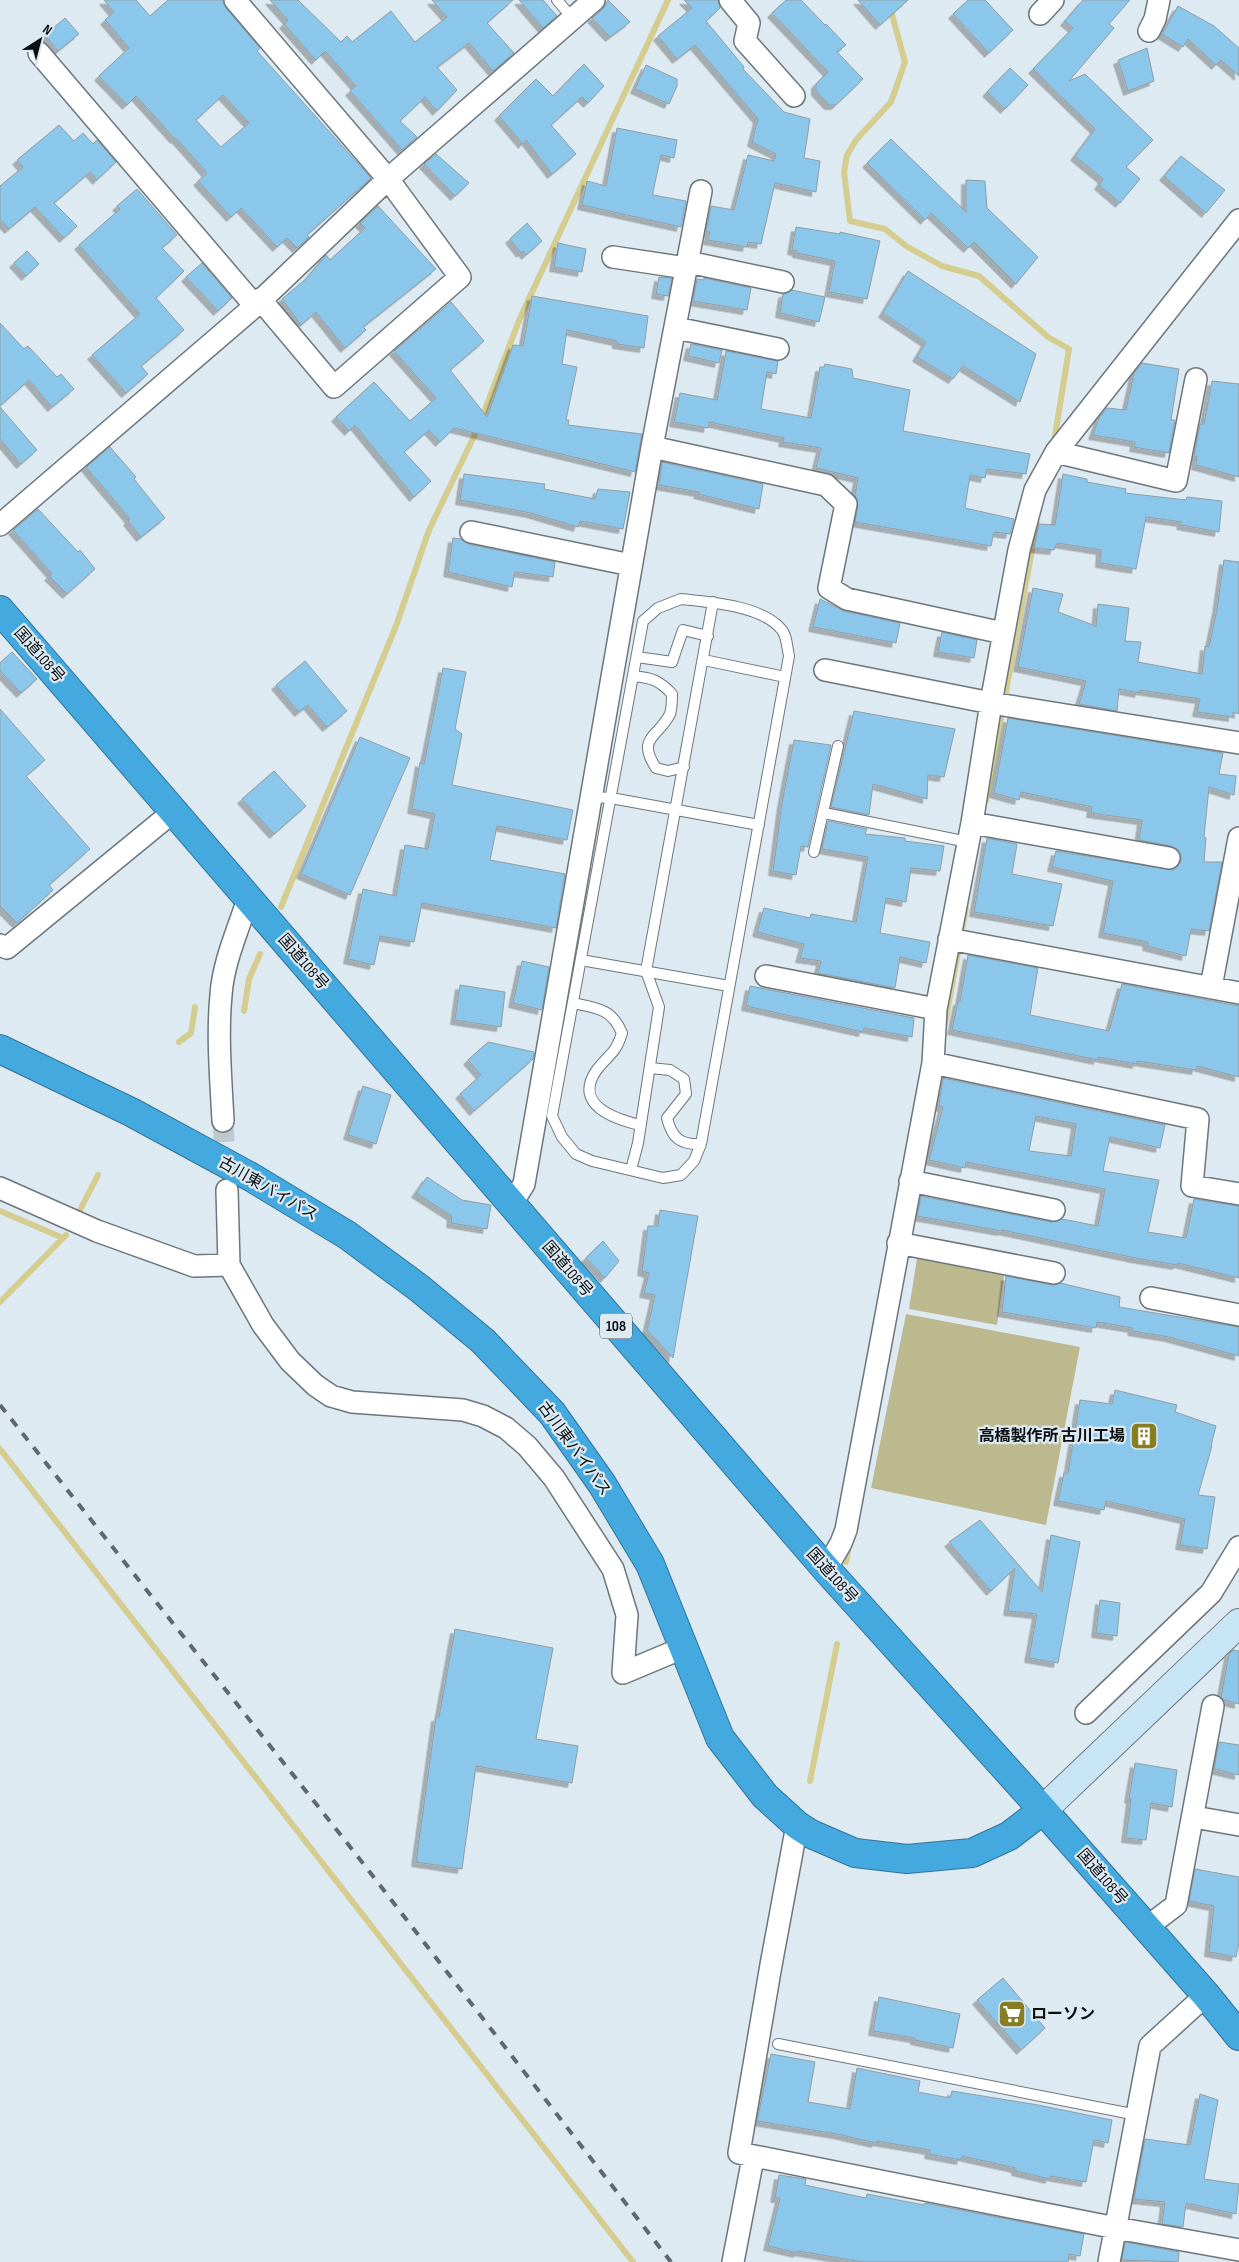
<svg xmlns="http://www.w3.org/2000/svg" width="1239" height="2262" font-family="'Sofia Sans Condensed','Noto Sans JP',sans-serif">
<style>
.green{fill:#bdb98e}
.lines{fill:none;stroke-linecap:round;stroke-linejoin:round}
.stream{stroke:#d4cd8f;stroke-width:6}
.building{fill:#8ac7eb;stroke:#919da4;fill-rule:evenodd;filter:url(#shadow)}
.street-tunnel{stroke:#bec9d0;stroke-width:21;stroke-dasharray:21 11;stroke-linecap:butt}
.lane-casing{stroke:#6b767d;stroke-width:12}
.street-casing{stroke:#6b767d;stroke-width:24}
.secondary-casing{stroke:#6b767d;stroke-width:30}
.highway-casing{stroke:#307397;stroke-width:30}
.lane{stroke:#fff;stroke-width:10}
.street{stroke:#fff;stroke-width:21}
.secondary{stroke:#c7e5f5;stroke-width:28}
.highway{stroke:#44a9df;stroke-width:28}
.rail{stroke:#60676d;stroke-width:4;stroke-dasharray:9 9;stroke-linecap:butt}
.labels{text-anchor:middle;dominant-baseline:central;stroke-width:4.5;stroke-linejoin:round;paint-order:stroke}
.shield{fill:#deeaf2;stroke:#4a5155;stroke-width:1}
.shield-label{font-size:15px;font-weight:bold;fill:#0b0f12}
.street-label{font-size:16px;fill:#0b0f12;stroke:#deeaf2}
.poi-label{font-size:16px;font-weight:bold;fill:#0b0f12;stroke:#deeaf2;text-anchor:end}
</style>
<defs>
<filter id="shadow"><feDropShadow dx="-4.5" dy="4.5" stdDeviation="0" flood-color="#0004"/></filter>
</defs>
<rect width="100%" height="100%" fill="#deeaf2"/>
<path class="green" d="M 918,1252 L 1005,1269 L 997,1325 L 909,1309 Z
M 906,1314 L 1080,1347 L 1046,1525 L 871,1488 Z"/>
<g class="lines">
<path class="stream" d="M 888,0 L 905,62 L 891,102 L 856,140 L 847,155 L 844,172 L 850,221 L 885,229 L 906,246 L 942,266 L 979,276 L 1048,337 L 1069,349 L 1054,442
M 986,800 L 1037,523
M 281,907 L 396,626 L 429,530 L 477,430 L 520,318 L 668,0
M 244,1011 L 249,979 L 260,954
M 945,1024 L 966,908
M 179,1042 L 191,1033 L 195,1007
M 80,1210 L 98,1175
M 0,1211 L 63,1238
M 0,1302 L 66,1235
M 0,1449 L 633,2262
M 846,1562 L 849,1545
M 810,1781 L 837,1644"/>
</g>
<path class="building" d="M 104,0 L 136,0 L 150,16 L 168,0 L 222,0 L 226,8 L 260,48 L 257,51 L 371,178 L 307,235 L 309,237 L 297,248 L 287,238 L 277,247 L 241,208 L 231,217 L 198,181 L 207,173 L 176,138 L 175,139 L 136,96 L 127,105 L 99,76 L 129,48 L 105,20 L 114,12 ZM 223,95 L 249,123 L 221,147 L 196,120 Z
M 270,0 L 298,0 L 341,42 L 347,36 L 352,42 L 391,11 L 415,42 L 447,17 L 432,0 L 513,0 L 487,23 L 514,53 L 493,71 L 469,43 L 437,67 L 457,90 L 437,111 L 425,97 L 400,121 L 417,137 L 402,150 L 350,91 L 356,86 L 325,51 L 316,60 L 284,24 L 288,20 Z
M 519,0 L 543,0 L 557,16 L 543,28 Z
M 608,0 L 630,22 L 610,37 L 592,18 L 603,9 Z
M 684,0 L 718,0 L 720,8 L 706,21 L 744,67 L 743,69 L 784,112 L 810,119 L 804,158 L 820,161 L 816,192 L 775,183 L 761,244 L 748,242 L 747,247 L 708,240 L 710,232 L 706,232 L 711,206 L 734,210 L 748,155 L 774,161 L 776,154 L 752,142 L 758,119 L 695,45 L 677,59 L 658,36 L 692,8 Z
M 786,0 L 801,0 L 825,25 L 826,24 L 846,45 L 837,52 L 863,79 L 836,105 L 829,105 L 816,91 L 816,84 L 828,72 L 772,13 Z
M 858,0 L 908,0 L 880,25 Z
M 968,0 L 985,0 L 1013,30 L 989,53 L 953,14 Z
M 1083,0 L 1130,0 L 1109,24 L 1114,28 L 1069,81 L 1085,74 L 1153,140 L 1126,167 L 1140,179 L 1120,203 L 1099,185 L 1103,179 L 1075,156 L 1095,129 L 1033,69 L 1073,28 L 1065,21 Z
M 1178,6 L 1214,26 L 1239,48 L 1239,76 L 1221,60 L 1216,65 L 1188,39 L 1183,47 L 1162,34 Z
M 65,18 L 79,34 L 58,51 L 45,35 Z
M 1147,48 L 1154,81 L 1128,91 L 1118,60 Z
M 584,64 L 604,86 L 588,103 L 582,97 L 551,125 L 576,154 L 552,174 L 526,140 L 523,144 L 499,116 L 536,79 L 553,96 Z
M 646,65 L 677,79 L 677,86 L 669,104 L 635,89 Z
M 1010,68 L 1028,85 L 1005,109 L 987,92 Z
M 59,125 L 74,141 L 83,133 L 93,144 L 97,140 L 116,162 L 97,180 L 90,172 L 54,203 L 77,226 L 64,238 L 35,207 L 9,229 L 0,219 L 0,186 L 23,167 L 17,160 Z
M 617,128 L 677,140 L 674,158 L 661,155 L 653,192 L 653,195 L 686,201 L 681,227 L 582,205 L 587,181 L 606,186 Z
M 891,139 L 966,212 L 966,180 L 985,181 L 987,208 L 1038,257 L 1016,284 L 974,242 L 968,248 L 931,213 L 925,220 L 867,163 Z
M 436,154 L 469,183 L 455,196 L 424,164 Z
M 1181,156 L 1225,190 L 1206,213 L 1164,176 Z
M 137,189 L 177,235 L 162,248 L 184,271 L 156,298 L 184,330 L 141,366 L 148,374 L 126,393 L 92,355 L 140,314 L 79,245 L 120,209 L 117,206 Z
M 378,206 L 436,269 L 363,327 L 366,330 L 345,348 L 316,312 L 301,325 L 282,299 L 307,278 L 326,255 L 330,260 L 365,228 L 360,223 Z
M 527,223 L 542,241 L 526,255 L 523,251 L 521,253 L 510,239 Z
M 796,227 L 840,234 L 840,232 L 880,241 L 867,299 L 829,292 L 835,261 L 797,253 L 797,251 L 792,250 Z
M 558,243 L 586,249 L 582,272 L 554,267 Z
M 27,251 L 39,264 L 26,276 L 14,263 Z
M 202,263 L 232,298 L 218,311 L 186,277 Z
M 908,271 L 1036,354 L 1020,402 L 963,366 L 953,379 L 917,357 L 926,342 L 883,313 Z
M 659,277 L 672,278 L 668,296 L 656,294 Z
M 704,278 L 751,288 L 747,310 L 693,301 L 697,279 L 704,280 Z
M 792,290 L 825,297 L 819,322 L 780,313 L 783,294 Z
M 532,296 L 648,316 L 644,348 L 617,344 L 617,341 L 567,330 L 562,364 L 577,367 L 566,420 L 569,420 L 568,425 L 642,434 L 635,472 L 454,428 L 440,442 L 429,430 L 404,452 L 431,481 L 414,497 L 355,425 L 349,431 L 336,417 L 374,382 L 410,421 L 436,398 L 394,351 L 451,302 L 484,341 L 450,370 L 487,417 L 513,345 L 523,346 Z
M 0,323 L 24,349 L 28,346 L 57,377 L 61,374 L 74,389 L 52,407 L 29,380 L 0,406 Z
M 691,344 L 722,350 L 719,363 L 688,356 Z
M 726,351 L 778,361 L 776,374 L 767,372 L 761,409 L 811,418 L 820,367 L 824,367 L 825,364 L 852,369 L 853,378 L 910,390 L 903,431 L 1030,454 L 1026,474 L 987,469 L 985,478 L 970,475 L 965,508 L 1014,519 L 1010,534 L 994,532 L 991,546 L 855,522 L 858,506 L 855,495 L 858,478 L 816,468 L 821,448 L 783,442 L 784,438 L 709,422 L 708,428 L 674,422 L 680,393 L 717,400 Z
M 1142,363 L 1179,369 L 1171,420 L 1175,420 L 1169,453 L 1134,447 L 1135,442 L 1093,435 L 1099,418 L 1107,408 L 1126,410 L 1134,373 Z
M 1212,381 L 1239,384 L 1239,477 L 1196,465 L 1197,457 L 1194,456 L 1200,424 L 1204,424 Z
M 0,407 L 37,450 L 21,464 L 0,439 Z
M 110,447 L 136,477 L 134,479 L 165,518 L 141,537 L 128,521 L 130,519 L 86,467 Z
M 662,462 L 763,484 L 759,509 L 698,494 L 699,492 L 659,485 Z
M 464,474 L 545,484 L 544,489 L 595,499 L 598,489 L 630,492 L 623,529 L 580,521 L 578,527 L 531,513 L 460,500 Z
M 1063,474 L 1087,479 L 1087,482 L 1126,489 L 1125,493 L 1186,500 L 1187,497 L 1222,501 L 1219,532 L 1181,525 L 1182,522 L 1146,517 L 1136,569 L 1100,563 L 1101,550 L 1057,543 L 1054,550 L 1034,548 L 1039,524 L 1055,525 Z
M 38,509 L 78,552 L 80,550 L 95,569 L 67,594 L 49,576 L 52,574 L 13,530 Z
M 453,538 L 461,539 L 468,544 L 555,562 L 553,577 L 515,572 L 512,587 L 448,572 Z
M 1224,560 L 1239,562 L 1239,714 L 1233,712 L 1233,717 L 1197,712 L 1200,699 L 1140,690 L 1139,693 L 1119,689 L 1117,711 L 1079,704 L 1086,681 L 1018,667 L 1033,588 L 1063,594 L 1058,612 L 1096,626 L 1098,604 L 1129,608 L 1125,641 L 1141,642 L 1138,662 L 1202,674 L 1205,646 L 1209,647 L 1217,609 Z
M 820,599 L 844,611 L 900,623 L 896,643 L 813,627 Z
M 942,632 L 977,640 L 974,658 L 938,652 Z
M 12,652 L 37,679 L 21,693 L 0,671 L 0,663 Z
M 305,661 L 347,711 L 327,727 L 308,705 L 299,712 L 276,685 Z
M 443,668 L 466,672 L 455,729 L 462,734 L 452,785 L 573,810 L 567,840 L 497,826 L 490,860 L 565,874 L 556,928 L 422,903 L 414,942 L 380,936 L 374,965 L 348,959 L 363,889 L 396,896 L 405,845 L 428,849 L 435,814 L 412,809 L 420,762 L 424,764 Z
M 0,709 L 45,760 L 26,776 L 90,849 L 49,885 L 53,890 L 17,923 L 0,906 Z
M 854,711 L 955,729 L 944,777 L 928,775 L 927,799 L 873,784 L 869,815 L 831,807 Z
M 1008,718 L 1223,753 L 1219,774 L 1236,776 L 1234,795 L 1209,787 L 1204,837 L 1206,838 L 1204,862 L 1222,862 L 1209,931 L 1191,929 L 1186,956 L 1147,946 L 1148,942 L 1103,933 L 1113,881 L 1052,867 L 1056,851 L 1173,870 L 1178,866 L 1181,861 L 1181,854 L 1177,849 L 1171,846 L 1139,840 L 1142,820 L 1091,813 L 1092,807 L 1021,792 L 1019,800 L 994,793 Z
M 360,737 L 410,758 L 350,895 L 301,874 Z
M 794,740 L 831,745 L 808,847 L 801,846 L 796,875 L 773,871 L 782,803 Z
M 274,771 L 306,806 L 274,834 L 242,799 Z
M 828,821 L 867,829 L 865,834 L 905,838 L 905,841 L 944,846 L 940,871 L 911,868 L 906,902 L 886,898 L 880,933 L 930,942 L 926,963 L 900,957 L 895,988 L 818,973 L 821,961 L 800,958 L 804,944 L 757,932 L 764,908 L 810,918 L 811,914 L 856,922 L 868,857 L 822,849 Z
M 987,838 L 1017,844 L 1012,874 L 1062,884 L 1053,926 L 974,912 Z
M 968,955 L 1038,968 L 1030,1015 L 1109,1031 L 1122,984 L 1239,1006 L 1239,1077 L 1197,1066 L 1196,1070 L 1137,1061 L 1137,1064 L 1098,1057 L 1098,1060 L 952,1030 L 958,1001 L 960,1001 Z
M 522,961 L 549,967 L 542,1010 L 513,1003 Z
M 460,985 L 505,992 L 501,1027 L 455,1020 Z
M 750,986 L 914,1018 L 912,1037 L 864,1028 L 863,1032 L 746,1006 Z
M 488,1042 L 534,1052 L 533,1059 L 474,1111 L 460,1094 L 481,1075 L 468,1060 Z
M 943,1078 L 1165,1125 L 1160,1148 L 1110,1137 L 1103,1171 L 1159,1180 L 1148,1232 L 1186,1238 L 1194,1199 L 1239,1206 L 1239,1278 L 1178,1263 L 1177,1265 L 1135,1258 L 1002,1230 L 1002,1231 L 917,1216 L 921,1196 L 1052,1222 L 1062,1219 L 1098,1226 L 1105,1189 L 966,1162 L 965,1168 L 929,1160 L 943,1107 L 939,1106 ZM 1036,1116 L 1076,1124 L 1071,1156 L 1029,1151 Z
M 363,1086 L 391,1095 L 376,1144 L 348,1135 Z
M 427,1177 L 462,1200 L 491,1205 L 487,1229 L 451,1223 L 452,1216 L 416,1193 Z
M 660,1210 L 698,1216 L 673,1358 L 647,1330 L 655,1295 L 644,1293 L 649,1273 L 642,1271 L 648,1226 L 658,1226 Z
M 603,1241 L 619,1261 L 605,1278 L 586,1258 Z
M 1006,1276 L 1052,1285 L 1060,1283 L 1120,1297 L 1119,1307 L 1239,1327 L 1239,1356 L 1169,1337 L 1132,1331 L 1133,1328 L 1097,1322 L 1096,1328 L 1002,1312 Z
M 1115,1390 L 1177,1405 L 1175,1412 L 1216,1426 L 1211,1445 L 1212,1446 L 1198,1495 L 1215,1497 L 1207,1549 L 1180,1545 L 1185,1519 L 1106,1501 L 1104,1510 L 1058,1501 L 1064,1473 L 1068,1473 L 1080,1400 L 1112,1404 Z
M 980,1520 L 1042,1592 L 1051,1535 L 1080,1542 L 1058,1663 L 1029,1658 L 1037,1614 L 1008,1611 L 1015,1568 L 991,1591 L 949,1542 Z
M 1100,1600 L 1120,1603 L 1117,1636 L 1096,1633 Z
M 455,1629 L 553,1648 L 536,1739 L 578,1746 L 572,1783 L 476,1766 L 462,1869 L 416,1862 L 436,1717 L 439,1717 Z
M 1233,1650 L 1239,1651 L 1239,1704 L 1224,1700 L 1221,1697 L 1229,1654 Z
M 1219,1742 L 1239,1745 L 1239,1775 L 1214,1769 Z
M 1135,1763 L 1177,1770 L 1172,1807 L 1151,1803 L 1146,1840 L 1126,1838 L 1131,1799 L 1129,1798 Z
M 1195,1869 L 1239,1877 L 1239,1943 L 1236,1957 L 1209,1952 L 1214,1906 L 1189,1901 Z
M 1003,1978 L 1045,2028 L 1021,2050 L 977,2000 Z
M 879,1997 L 960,2014 L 953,2048 L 915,2040 L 915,2038 L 873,2031 Z
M 771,2054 L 815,2062 L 808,2102 L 850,2109 L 857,2068 L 920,2081 L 918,2092 L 950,2098 L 952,2091 L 1038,2105 L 1112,2120 L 1108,2143 L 1094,2140 L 1086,2182 L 1050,2176 L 1050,2179 L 1016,2171 L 1016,2168 L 962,2156 L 961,2160 L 929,2154 L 930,2150 L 877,2141 L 876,2143 L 837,2134 L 757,2121 Z
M 1200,2094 L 1218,2100 L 1204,2179 L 1239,2184 L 1236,2214 L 1186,2203 L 1183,2227 L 1162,2224 L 1165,2202 L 1134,2199 L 1145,2139 L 1190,2145 Z
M 779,2175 L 806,2179 L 805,2185 L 866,2198 L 867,2194 L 924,2205 L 925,2203 L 1084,2234 L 1080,2256 L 1069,2254 L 1068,2262 L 863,2262 L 798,2251 L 798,2253 L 768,2246 L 780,2198 L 775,2198 Z
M 1125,2242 L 1179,2252 L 1178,2262 L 1122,2260 Z"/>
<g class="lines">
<path class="street-tunnel" d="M 223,1121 L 226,1176"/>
<g class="lane-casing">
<path id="lane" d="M 557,0 L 573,19
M 681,599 C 710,602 762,606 781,629 C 787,635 787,648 789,656 L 701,1144 L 694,1161 L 681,1175 L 663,1178 L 592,1161 L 576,1154 L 562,1137 L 552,1116 L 643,621 L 658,608 Z
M 637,657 L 672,662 L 683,630 L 708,636
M 704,660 L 785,677
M 633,676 C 652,678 659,680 672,694 C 672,700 672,708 670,714 C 658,738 636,737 656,768 L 668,771 L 684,767
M 591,797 L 611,798 L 759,825
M 824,813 L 968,842
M 814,852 L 838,746
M 581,960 L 729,986
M 573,1003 C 598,1008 612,1009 622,1033 C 615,1056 607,1055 596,1071 C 573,1105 615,1119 640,1125
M 650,1068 L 670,1070 L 684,1079 L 686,1094 L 667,1118 C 672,1138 680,1145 701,1144
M 631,1170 L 638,1143 L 659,1007 L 646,971 L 713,602
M 778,2044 L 1137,2115"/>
</g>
<g class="street-casing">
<path id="street" d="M 235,0 L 388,179 L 460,277 L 334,387 L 260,299
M 730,0 L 749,23 L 745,41 L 794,96
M 1040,14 L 1053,0
M 1149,31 L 1155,19 L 1159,0
M 39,53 L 255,306
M 613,257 L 686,268
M 688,262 L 783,282
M 676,328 L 778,349
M 652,447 L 826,485 L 846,504 L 829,588 L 847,599 L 1003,633
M 1056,452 L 1176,481 L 1196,379
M 0,525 L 255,306 L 388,179 L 594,0
M 471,532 L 631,565
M 825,670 L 991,703 L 1239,743
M 972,823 L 1169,858
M 949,939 L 1239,993
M 0,945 L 7,948 L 173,812
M 766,976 L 936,1009
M 1211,987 L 1239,838
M 933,1063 L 1198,1119 L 1192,1186 L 1239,1194
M 223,1121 C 221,1080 217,1036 221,995 C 223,963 238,930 248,899
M 910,1181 L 1054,1210
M 0,1188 L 97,1231 L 194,1266 L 229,1265
M 227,1190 L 229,1265 L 263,1325 L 290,1361 L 315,1385 L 331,1396 L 352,1402 L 463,1410 L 483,1416 L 506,1428 L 527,1446 L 554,1478 L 613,1569 L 627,1615 L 623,1673 L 685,1647
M 511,1205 L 524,1184 L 652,447 L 701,191
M 898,1243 L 1054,1273
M 1151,1298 L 1239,1315
M 826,1569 L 841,1543 L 846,1530 L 933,1063 L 936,1009 L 972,823 L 991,703 L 1019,550 L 1035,490 L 1056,452 L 1239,220
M 1086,1713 L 1211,1593 L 1239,1547
M 1194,1817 L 1239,1825
M 797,1825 L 771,1965 L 739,2153 L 1116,2228 L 1239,2250
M 1147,1927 L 1176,1905 L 1213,1706
M 733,2262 L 753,2158
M 1109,2262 L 1150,2046 L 1206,1995"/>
</g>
<g class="secondary-casing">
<path id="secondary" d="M 1043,1810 L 1239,1623"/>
</g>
<g class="highway-casing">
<path id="highway" d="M 0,610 L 826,1569 L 1043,1810 L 1206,1995 L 1239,2036
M 0,1049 L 131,1112 L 251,1177 L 347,1235 L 419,1288 L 483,1341 L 552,1413 L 602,1484 L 650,1564 L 720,1738 L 765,1796 L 797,1825 L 811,1834 L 855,1853 L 907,1859 L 972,1853 L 1009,1836 L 1043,1810"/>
</g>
<use href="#lane" class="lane"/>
<use href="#street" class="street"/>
<use href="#secondary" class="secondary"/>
<use href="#highway" class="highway"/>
<path class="rail" d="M 0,1405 L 355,1853 L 671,2262"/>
</g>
<defs>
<g id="building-square" transform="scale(1.4375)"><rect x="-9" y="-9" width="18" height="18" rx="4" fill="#877d23" stroke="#deeaf2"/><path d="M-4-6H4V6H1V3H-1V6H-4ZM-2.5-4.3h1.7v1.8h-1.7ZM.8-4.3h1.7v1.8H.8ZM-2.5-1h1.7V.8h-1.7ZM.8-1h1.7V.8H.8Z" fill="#fff"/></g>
<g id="supermarket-square" transform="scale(1.4375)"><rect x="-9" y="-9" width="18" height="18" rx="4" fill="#877d23" stroke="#deeaf2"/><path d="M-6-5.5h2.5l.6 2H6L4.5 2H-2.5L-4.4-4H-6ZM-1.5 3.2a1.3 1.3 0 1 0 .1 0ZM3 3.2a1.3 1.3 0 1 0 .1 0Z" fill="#fff"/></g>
</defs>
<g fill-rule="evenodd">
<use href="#building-square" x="1144" y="1436"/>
<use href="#supermarket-square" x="1012" y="2014"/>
</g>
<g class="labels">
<rect class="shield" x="600" y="1313.5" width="32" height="25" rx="4"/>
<g class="shield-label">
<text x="616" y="1326">108</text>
</g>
<g class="street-label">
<text transform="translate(39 655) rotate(49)">国道108号</text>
<text transform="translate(303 962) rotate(49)">国道108号</text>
<text transform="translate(268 1189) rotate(30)">古川東バイパス</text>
<text transform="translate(567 1269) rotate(49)">国道108号</text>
<text transform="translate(574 1449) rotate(54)">古川東バイパス</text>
<text transform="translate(832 1576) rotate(48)">国道108号</text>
<text transform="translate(1102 1877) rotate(49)">国道108号</text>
</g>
<g class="poi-label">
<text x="1125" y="1436">高橋製作所 古川工場</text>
<text x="1031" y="2014" text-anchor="start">ローソン</text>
</g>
</g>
<g transform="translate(40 40) rotate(36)" stroke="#deeaf2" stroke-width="4" paint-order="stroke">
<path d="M0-4L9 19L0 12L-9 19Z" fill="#0b0f12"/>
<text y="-8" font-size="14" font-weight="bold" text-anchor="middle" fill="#0b0f12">N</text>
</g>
</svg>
